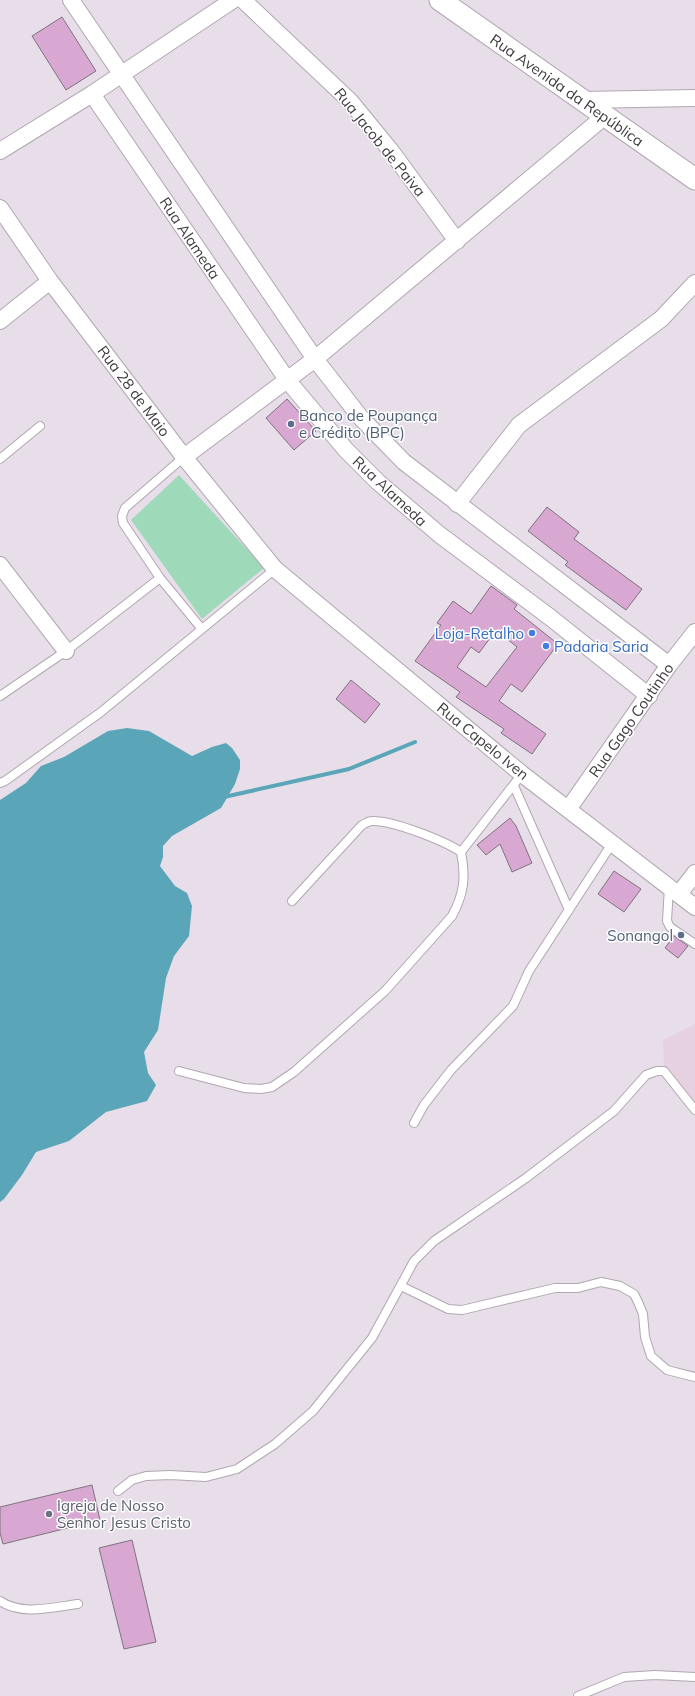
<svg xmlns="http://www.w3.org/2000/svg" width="695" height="1696" font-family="Mulish,sans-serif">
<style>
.commercial{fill:#e5d1df}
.green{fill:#9ed9ba}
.water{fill:#5aa5b8}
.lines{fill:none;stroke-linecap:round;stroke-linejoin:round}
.stream{stroke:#5aa5b8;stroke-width:4}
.building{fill:#d8a8d3;stroke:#7e737c;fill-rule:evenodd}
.service-casing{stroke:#b0a7b1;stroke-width:10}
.minor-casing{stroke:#b0a7b1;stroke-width:18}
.tertiary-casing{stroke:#b0a7b1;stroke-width:23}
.service{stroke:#fff;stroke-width:8}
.minor{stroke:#fff;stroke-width:16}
.tertiary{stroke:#fff;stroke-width:21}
.service-dot{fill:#5c6f8a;stroke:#fff;stroke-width:1.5}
.shop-dot{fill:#3f7fe0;stroke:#fff;stroke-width:1.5}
.worship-dot{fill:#6b7280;stroke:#fff;stroke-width:1.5}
.labels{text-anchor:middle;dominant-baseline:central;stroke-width:3;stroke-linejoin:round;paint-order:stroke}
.street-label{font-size:15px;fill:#3f3b40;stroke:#fff}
.service-label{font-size:15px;fill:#4e5e75;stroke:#fff;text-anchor:start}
.shop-label{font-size:15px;fill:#366cbe;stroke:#fff;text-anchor:end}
.worship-label{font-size:15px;fill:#5b616d;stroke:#fff;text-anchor:start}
</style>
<rect width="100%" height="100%" fill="#e8dee9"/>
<path class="commercial" d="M 695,1024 L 695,1110 L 664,1071 L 663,1040 Z"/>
<path class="green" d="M 179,475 L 264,568 L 202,619 L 131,520 Z"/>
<path class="water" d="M 127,728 L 149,731 L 192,756 L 212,747 L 226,743 L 232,748 L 240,760 L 240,769 L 235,784 L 221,808 L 172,836 L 163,846 L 163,857 L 160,866 L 175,886 L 187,893 L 192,906 L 189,936 L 174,956 L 166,978 L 158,1030 L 144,1052 L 148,1073 L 156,1085 L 147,1101 L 106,1112 L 69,1141 L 36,1152 L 22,1175 L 4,1199 L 0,1202 L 0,800 L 26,783 L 41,766 L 64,757 L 108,731 Z"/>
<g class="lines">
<path class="stream" d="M 224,797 L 349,769 L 415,742"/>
</g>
<path class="building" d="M 62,17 L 96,71 L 66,90 L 32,36 Z
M 287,399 L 316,431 L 294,450 L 266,418 Z
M 547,507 L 579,532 L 574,539 L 642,589 L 626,610 L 565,565 L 568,562 L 528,531 Z
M 491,586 L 517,605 L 514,609 L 558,644 L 522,692 L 511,684 L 499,701 L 546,734 L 532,754 L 501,733 L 504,729 L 456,697 L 460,692 L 415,661 L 441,625 L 437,623 L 453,601 L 471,614 ZM 496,630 L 517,647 L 486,687 L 457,667 L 471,647 L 479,653 Z
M 351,680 L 380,704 L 365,723 L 336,699 Z
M 510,818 L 516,826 L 532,863 L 512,872 L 500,844 L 486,855 L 477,845 Z
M 614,871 L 641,889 L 624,912 L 598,894 Z
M 674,936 L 688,946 L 678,958 L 665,948 Z
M 92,1485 L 100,1520 L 3,1544 L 0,1533 L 0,1507 Z
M 132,1540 L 156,1642 L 124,1649 L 99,1548 Z"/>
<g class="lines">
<g class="service-casing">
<path id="service" d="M 184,457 L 125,508 L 122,516 L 123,523 L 160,578 L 201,628
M 0,459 L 40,426
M 0,696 L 66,651 L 160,578
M 0,783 L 5,781 L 101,712 L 275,569
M 514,786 L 569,910
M 669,887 L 667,921 L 670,927 L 695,944
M 292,901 L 361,826 C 364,824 368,821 372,821 C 392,820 445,841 461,852
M 179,1071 L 244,1088 L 261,1089 L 272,1087 L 294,1072 L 385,991 L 452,916 C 464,894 466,877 461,852 L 522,774
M 414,1123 L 424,1105 L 451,1070 L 513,1006 L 529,971 L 613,842
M 401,1286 L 448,1309 L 462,1310 L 555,1288 L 578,1288 L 601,1282 L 620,1286 L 634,1294 L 638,1302 L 643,1314 L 645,1337 L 651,1356 L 667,1370 L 695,1377
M 118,1491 L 132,1480 L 146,1476 L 170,1475 L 206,1477 L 237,1469 L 275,1444 L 313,1411 L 372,1338 L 414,1261 L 434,1241 L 526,1178 L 614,1111 L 646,1075 L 657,1071 L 664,1071 L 695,1110
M 0,1601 C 22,1616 53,1607 78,1604
M 578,1696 L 624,1677 L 655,1675 L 695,1677"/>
</g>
<g class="minor-casing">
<path id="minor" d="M 71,0 L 315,359 L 361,418 L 404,462 L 669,665
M 243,0 L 350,101 L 391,151 L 457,241
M 92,94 L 288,381 L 346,450 L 378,482 L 440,535 L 551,618 L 649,696
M 581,100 L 695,98
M 0,151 L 92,94 L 233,0
M 0,208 L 50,281 L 184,457 L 275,569 L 522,774 L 695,907
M 0,321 L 50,281
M 184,457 L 315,359 L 605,116
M 457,504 L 519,425 L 661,319 L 695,283
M 0,565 L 66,651
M 569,808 L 669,665 L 695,632
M 679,894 L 695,873"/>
</g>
<g class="tertiary-casing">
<path id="tertiary" d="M 440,0 L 695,179"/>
</g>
<use href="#service" class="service"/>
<use href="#minor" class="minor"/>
<use href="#tertiary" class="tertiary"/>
</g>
<g class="service-dot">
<circle cx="291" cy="424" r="4"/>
<circle cx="681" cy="935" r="4"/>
</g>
<g class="shop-dot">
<circle cx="532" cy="633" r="4"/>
<circle cx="546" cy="646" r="4"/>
</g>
<circle class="worship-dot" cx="49" cy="1514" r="4"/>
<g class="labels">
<g class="street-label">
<text transform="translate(567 90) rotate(35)">Rua Avenida da República</text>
<text transform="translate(380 142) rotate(51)">Rua Jacob de Paiva</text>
<text transform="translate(190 238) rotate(56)">Rua Alameda</text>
<text transform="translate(134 391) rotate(53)">Rua 28 de Maio</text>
<text transform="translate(390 491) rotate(43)">Rua Alameda</text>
<text transform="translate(631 720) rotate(-55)">Rua Gago Coutinho</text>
<text transform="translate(483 741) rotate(39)">Rua Capelo Iven</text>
</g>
<g class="service-label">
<text x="299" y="415">Banco de Poupança<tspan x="299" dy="17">e Crédito (BPC)</tspan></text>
<text x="673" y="935" text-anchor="end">Sonangol</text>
</g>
<g class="shop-label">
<text x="524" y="633">Loja-Retalho</text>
<text x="554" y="646" text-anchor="start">Padaria Saria</text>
</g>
<g class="worship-label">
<text x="57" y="1505">Igreja de Nosso<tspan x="57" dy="17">Senhor Jesus Cristo</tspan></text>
</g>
</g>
</svg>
